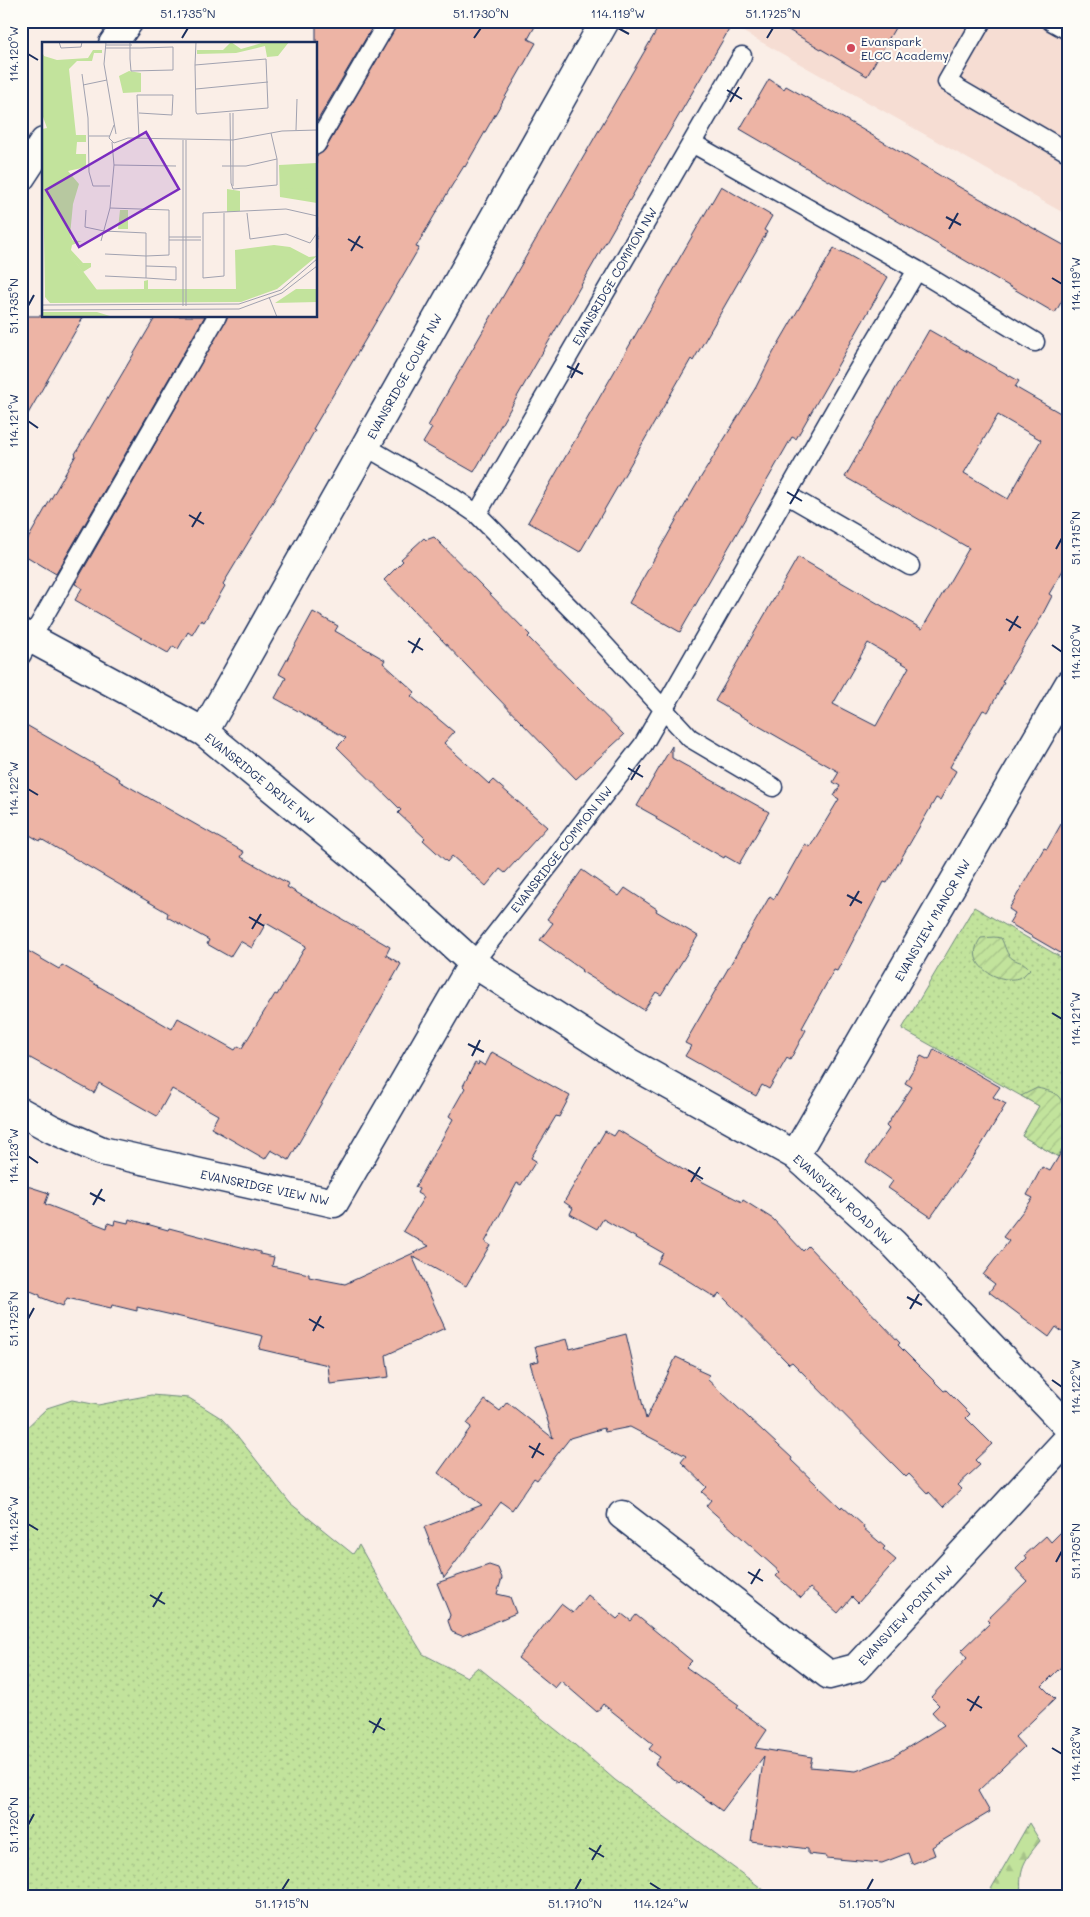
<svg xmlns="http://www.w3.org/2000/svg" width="1090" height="1917" font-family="Mali,sans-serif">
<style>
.built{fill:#f6ddd3}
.forest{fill:url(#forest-firs);stroke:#6e897d}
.park{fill:url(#park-dots);stroke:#6e897d}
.garden{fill:url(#garden-furrows);stroke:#6e897d}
.building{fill:#edb4a5;stroke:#1b2f5e;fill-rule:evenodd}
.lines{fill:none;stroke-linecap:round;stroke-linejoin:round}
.service-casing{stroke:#1b2f5e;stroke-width:21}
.minor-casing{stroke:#1b2f5e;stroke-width:31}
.tertiary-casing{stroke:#1b2f5e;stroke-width:31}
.service{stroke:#fdfcf7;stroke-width:18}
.minor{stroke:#fdfcf7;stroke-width:28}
.tertiary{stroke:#fdfcf7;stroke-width:28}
.ticks{fill:none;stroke:#1b2f5e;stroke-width:2}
.poi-dot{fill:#d1495b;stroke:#fdfcf7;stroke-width:2}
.labels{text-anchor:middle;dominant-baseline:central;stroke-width:4;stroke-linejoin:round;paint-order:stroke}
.poi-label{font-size:12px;fill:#1b2f5e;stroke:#fdfcf7;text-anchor:start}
.street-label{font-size:12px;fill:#1b2f5e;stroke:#fdfcf7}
.inset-road{fill:none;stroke:#a1a2b0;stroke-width:1}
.view{fill:#7b2cbf;fill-opacity:0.15;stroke:#7b2cbf;stroke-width:2.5}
.inset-edge{fill:none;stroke:#1b2f5e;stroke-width:2.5}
.neatline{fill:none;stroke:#1b2f5e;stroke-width:2}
.ticks-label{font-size:12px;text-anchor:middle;fill:#1b2f5e}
</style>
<defs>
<pattern id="forest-firs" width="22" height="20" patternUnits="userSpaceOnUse" patternTransform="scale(1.25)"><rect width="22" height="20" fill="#c2e39c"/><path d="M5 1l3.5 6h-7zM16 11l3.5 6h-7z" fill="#a6c389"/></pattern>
<pattern id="park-dots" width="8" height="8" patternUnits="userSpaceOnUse" patternTransform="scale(1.25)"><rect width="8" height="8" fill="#c2e39c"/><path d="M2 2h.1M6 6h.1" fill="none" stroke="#a6c389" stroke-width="1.8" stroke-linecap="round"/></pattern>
<pattern id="garden-furrows" width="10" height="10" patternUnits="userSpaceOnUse" patternTransform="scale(1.25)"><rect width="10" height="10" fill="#c2e39c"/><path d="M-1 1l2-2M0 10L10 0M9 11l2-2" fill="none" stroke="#a6c389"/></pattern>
</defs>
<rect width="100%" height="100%" fill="#faeee7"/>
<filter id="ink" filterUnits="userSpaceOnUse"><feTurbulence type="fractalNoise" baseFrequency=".02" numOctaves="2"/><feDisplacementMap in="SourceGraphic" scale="10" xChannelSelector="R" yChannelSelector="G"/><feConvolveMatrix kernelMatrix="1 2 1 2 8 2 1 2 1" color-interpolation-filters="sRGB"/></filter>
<g filter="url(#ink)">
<path class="built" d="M 724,21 L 1069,21 L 1069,216 Z"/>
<path class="forest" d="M 1029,1823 L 1040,1841 C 1023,1862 1019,1868 1021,1896 L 987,1896 Z"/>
<path class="park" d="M 974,907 L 1069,962 L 1069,1163 L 1022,1136 L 1039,1106 L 902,1029 Z
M 151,1395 L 189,1398 L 221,1418 L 235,1433 L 290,1503 L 353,1554 L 359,1545 L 394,1607 L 423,1654 L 467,1677 L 478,1667 L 575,1745 L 615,1780 L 772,1896 L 21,1896 L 21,1433 L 47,1408 L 72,1400 L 98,1405 Z"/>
<path class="garden" d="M 994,937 L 1001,938 C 1005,945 1006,955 1013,959 C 1020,963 1023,961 1030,969 C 1028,971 1024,976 1021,977 C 1003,986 960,966 981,938 Z
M 1037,1088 C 1046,1090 1057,1092 1061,1100 C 1070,1116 1069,1146 1069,1163 L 1022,1136 L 1039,1106 L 1021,1096 Z"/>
<path class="building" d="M 316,21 L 376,21 L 316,123 Z
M 399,21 L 538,21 L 528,39 L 536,43 L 465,167 L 464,166 L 451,187 L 416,247 L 419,248 L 313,429 L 315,430 L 295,465 L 223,584 L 225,586 L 204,622 L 201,620 L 192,635 L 188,632 L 178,649 L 173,646 L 168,653 L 75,600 L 82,588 L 75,584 L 228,316 L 316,316 L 316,156 L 325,150 Z
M 662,21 L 734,21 L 654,158 L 474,472 L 423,443 L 432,428 L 428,426 Z
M 773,21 L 899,21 L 867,76 Z
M 769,79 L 784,89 L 786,86 L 848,121 L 961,188 L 1069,248 L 1069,288 L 1055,313 L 740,129 Z
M 721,186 L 772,216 L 764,230 L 767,232 L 693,361 L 691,359 L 580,552 L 528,522 Z
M 834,248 L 841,253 L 841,251 L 888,277 L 796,439 L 792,437 L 680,632 L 629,603 L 695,487 L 756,387 L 773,353 Z
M 21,316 L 84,316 L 21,426 Z
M 156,316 L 205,316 L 56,574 L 21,553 L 21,551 L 76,455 L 75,454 Z
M 929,330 L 1019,381 L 1015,387 L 1069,418 L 1069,560 L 1049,594 L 1052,596 L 1037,625 L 1002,682 L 1004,683 L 988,712 L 983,710 L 950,767 L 956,771 L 940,800 L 936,798 L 887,883 L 884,882 L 837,971 L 834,970 L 802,1028 L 806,1030 L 790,1060 L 787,1058 L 769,1089 L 762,1085 L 756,1096 L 685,1056 L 691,1046 L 685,1043 L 770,896 L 774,899 L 805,844 L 810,847 L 839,799 L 834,796 L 840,786 L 833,782 L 839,772 L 715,701 L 798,557 L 922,629 L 969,548 L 845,477 ZM 998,415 L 1041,440 L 1008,499 L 964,473 ZM 868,643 L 909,667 L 876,726 L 833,704 Z
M 434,537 L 530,635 L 528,637 L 624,735 L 576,779 L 384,580 L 403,561 L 401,559 L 424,538 L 426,540 Z
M 313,612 L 338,626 L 335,631 L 385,660 L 383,663 L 415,692 L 411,696 L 454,732 L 444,743 L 489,784 L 493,780 L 547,827 L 505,873 L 500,869 L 486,886 L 452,856 L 447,862 L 423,840 L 425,838 L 398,813 L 401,810 L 337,747 L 346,738 L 275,698 L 286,678 L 279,674 Z
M 21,722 L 120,779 L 119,781 L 244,852 L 241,857 L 289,884 L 287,887 L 390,947 L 386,955 L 401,964 L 289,1160 L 271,1150 L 265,1159 L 211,1128 L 218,1115 L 172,1089 L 157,1116 L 99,1083 L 94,1093 L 21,1053 L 21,947 L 59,969 L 62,965 L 172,1029 L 178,1018 L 235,1050 L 238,1046 L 242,1048 L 275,994 L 277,995 L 306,946 L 266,923 L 252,948 L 240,941 L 230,957 L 207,944 L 209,940 L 167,917 L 168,913 L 41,839 L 40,841 L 21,830 Z
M 672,746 L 672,758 L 769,812 L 739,864 L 725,856 L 724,858 L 656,819 L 657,817 L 637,806 Z
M 1069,810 L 1069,958 L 1009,923 L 1015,913 L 1009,909 L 1044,848 L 1047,849 Z
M 582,870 L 619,896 L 625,888 L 657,909 L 656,911 L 698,936 L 661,995 L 656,992 L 644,1010 L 581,971 L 582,970 L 540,940 L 553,923 L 547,919 Z
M 934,1049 L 1000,1087 L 993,1097 L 1006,1104 L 979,1149 L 931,1217 L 888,1188 L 893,1181 L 866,1162 L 889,1129 L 886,1126 L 912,1087 L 905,1083 L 921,1056 L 929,1060 Z
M 492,1052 L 570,1096 L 559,1117 L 556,1116 L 531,1158 L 536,1161 L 521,1185 L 517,1183 L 485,1242 L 490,1245 L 466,1286 L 412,1256 L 445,1328 L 386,1355 L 389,1377 L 330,1384 L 328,1365 L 259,1349 L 263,1336 L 137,1307 L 137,1311 L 112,1305 L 111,1308 L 67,1298 L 63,1306 L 40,1297 L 40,1295 L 21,1287 L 21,1184 L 49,1193 L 45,1204 L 107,1228 L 108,1223 L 114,1225 L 115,1220 L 128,1223 L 129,1219 L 168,1230 L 169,1228 L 260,1252 L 260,1254 L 274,1257 L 272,1266 L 309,1274 L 309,1277 L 345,1284 L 429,1246 L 403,1231 L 424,1197 L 417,1193 L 419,1189 L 415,1187 L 453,1119 L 449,1116 L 465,1088 L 463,1086 L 475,1063 L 478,1065 L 479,1062 L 485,1066 Z
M 618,1130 L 703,1182 L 742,1202 L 743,1200 L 773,1219 L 803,1251 L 808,1246 L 900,1343 L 898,1345 L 944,1391 L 946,1390 L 970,1414 L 966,1418 L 992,1444 L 975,1460 L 980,1465 L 958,1485 L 962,1489 L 943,1507 L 929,1492 L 928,1494 L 909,1474 L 906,1477 L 792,1362 L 789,1364 L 719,1293 L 716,1298 L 684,1278 L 657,1263 L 663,1253 L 603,1219 L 597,1229 L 570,1214 L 573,1208 L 564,1202 L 605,1131 L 614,1136 Z
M 1069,1139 L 1069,1337 L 1056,1327 L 1049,1337 L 989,1292 L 995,1284 L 983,1275 L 1009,1241 L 1003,1237 L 1033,1198 L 1027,1195 L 1042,1167 L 1050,1171 Z
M 626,1334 L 646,1419 L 676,1357 L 699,1368 L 698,1370 L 709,1375 L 707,1379 L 792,1458 L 791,1460 L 841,1508 L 842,1506 L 864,1526 L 863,1528 L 885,1547 L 883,1549 L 896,1560 L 858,1603 L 852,1597 L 838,1613 L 810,1588 L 801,1598 L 776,1576 L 780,1572 L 706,1506 L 711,1500 L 702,1492 L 707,1487 L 681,1462 L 686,1456 L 630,1427 L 605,1432 L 604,1428 L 570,1438 L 537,1480 L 534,1478 L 512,1510 L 501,1502 L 444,1578 L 424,1527 L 482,1505 L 438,1473 L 471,1427 L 467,1424 L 485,1400 L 500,1411 L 507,1402 L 553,1438 L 530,1363 L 539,1361 L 535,1347 L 567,1339 L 570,1349 Z
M 1069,1524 L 1069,1659 L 1042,1686 L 1055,1699 L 1015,1737 L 1024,1747 L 978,1791 L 990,1812 L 932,1847 L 935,1855 L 912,1864 L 908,1853 L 882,1863 L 826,1858 L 826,1856 L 808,1854 L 808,1849 L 751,1841 L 764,1756 L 722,1811 L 681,1781 L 679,1783 L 655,1764 L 660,1757 L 649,1749 L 653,1744 L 603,1704 L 597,1712 L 561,1681 L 555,1688 L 518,1658 L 561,1604 L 573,1613 L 588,1595 L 617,1619 L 622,1614 L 631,1621 L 636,1615 L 692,1661 L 686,1667 L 739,1705 L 737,1708 L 767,1730 L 755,1748 L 812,1757 L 810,1767 L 856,1771 L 891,1758 L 944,1725 L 932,1712 L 939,1705 L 931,1697 L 967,1658 L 961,1651 L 990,1623 L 987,1620 L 1027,1581 L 1016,1569 L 1027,1558 L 1025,1555 L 1046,1536 L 1051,1542 Z
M 489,1565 L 498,1568 L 502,1578 L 497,1594 L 510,1597 L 516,1613 L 462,1636 L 452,1632 L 448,1621 L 450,1615 L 437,1583 Z"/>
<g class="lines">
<g class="service-casing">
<path id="service" d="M 982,21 L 947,82 L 1069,153
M 1051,21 L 1069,31
M 692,143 L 917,270 L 1035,342
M 316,145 L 388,21
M 365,446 L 449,495 L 477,514 L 578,616 L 690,738 L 773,787
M 787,495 L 910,566
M 477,514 L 742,56
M 21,656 L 217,316
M 473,963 L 643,745 L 855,375 L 917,270"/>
</g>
<g class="minor-casing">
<path id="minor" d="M 21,633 L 204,732 L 362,862 L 473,963 L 628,1062 L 795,1155 L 893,1243 L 1069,1428
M 204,732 L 605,21
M 21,1112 L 52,1129 L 102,1151 L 334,1203 L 473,963
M 795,1155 L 1069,684
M 622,1515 L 829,1675 L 856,1668 L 1069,1438"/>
</g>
<g class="tertiary-casing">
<path id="tertiary" d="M 113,44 L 129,21
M 21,177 L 44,142"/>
</g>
<use href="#service" class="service"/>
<use href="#minor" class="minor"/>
<use href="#tertiary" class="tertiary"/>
</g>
</g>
<path class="ticks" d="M 618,28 L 629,34M 182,38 L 188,28M 474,38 L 481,28M 767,38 L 773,28M 28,54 L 38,60M 727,90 L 742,99M 730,102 L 739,87M 946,217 L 961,225M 949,229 L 958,213M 348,239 L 363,248M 351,251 L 360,236M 1052,278 L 1062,284M 28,306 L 34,295M 567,366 L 583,374M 571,378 L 579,363M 28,421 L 38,428M 787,492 L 802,501M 790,504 L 799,489M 189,515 L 204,524M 192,527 L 201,512M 1056,549 L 1062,538M 1006,619 L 1021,628M 1009,631 L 1018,616M 408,641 L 423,650M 1052,645 L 1062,652M 412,653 L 420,638M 628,768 L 643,777M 631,780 L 640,765M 28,789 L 38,795M 847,895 L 862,903M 850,906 L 859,891M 249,917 L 264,926M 252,929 L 261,914M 1052,1013 L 1062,1019M 468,1044 L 484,1052M 472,1056 L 480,1040M 28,1156 L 38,1163M 688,1170 L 703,1179M 691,1182 L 700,1167M 90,1193 L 105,1201M 93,1205 L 102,1189M 907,1297 L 922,1305M 910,1309 L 919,1294M 28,1319 L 34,1308M 309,1319 L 324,1328M 313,1331 L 321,1316M 1052,1380 L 1062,1387M 529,1446 L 544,1455M 532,1458 L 540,1443M 28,1524 L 38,1530M 1056,1562 L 1062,1551M 748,1572 L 763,1581M 751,1584 L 760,1569M 150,1595 L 165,1604M 153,1607 L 162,1592M 967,1699 L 982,1708M 970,1711 L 979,1696M 369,1721 L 385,1730M 373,1733 L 381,1718M 1052,1748 L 1062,1754M 28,1825 L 34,1814M 589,1848 L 604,1857M 592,1860 L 601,1845M 650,1883 L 661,1890M 282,1890 L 289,1879M 575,1890 L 581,1879M 867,1890 L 873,1879"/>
<circle class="poi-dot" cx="851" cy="48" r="5"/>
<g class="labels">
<g class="poi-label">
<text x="861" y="41">Evanspark<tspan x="861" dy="14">ELCC Academy</tspan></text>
</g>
<g class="street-label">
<text transform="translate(614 276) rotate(-60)">EVANSRIDGE COMMON NW</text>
<text transform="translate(404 376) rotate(-61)">EVANSRIDGE COURT NW</text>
<text transform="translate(260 778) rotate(39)">EVANSRIDGE DRIVE NW</text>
<text transform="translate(561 849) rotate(-52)">EVANSRIDGE COMMON NW</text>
<text transform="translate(932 920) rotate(-60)">EVANSVIEW MANOR NW</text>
<text transform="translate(265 1187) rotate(12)">EVANSRIDGE VIEW NW</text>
<text transform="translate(843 1199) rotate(42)">EVANSVIEW ROAD NW</text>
<text transform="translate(905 1615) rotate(-47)">EVANSVIEW POINT NW</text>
</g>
</g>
<g transform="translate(42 42)">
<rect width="275" height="275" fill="#faeee7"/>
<path d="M 106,238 L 106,247 L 235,247 L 199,260 L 8,261 L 3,255 L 3,248 L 102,247 L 102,239 Z" fill="#c2e39c"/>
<path d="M 24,198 L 40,199 L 30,203 L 29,208 L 41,221 L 49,221 L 49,225 L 41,230 L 22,205 Z" fill="#c2e39c"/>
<path d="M 189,0 L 199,7 L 223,0 L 247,0 L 236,14 L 225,15 L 223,4 L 194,11 L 155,12 L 155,8 L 181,8 ZM 51,8 L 60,8 L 60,11 L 52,11 L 50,19 L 35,19 L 27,27 L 34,93 L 44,93 L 44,100 L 35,100 L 34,112 L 44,112 L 44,125 L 26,129 L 37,142 L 31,162 L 28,193 L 31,199 L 25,199 L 25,208 L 55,248 L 3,248 L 0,87 L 5,86 L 0,72 L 0,10 L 2,14 L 15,18 L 46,16 ZM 87,29 L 99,31 L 99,50 L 81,51 L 77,34 ZM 275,121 L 275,161 L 238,155 L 237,123 ZM 185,147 L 198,149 L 198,169 L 185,170 ZM 78,168 L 86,168 L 86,187 L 76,187 ZM 232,203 L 248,205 L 267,215 L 275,214 L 235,247 L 194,247 L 193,208 ZM 254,247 L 275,247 L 275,260 L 233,261 ZM 0,270 L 55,270 L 71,275 L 13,275 L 0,274 Z" fill="#c2e39c"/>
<path d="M 271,123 L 272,146 L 243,147 L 243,124 ZM 231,209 L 247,209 L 247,231 L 231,231 ZM 201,214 L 218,214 L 218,241 L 201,241 Z" fill="#c2e39c"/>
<path class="inset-road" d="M 17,0 L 19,6 L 39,5 L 40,0M 64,0 L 62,22 L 74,92M 64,3 L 90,3M 63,6 L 100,6 L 131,5 L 131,28 L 89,29 L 88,17 L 88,0M 153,23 L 224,17 L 226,66 L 155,72 L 154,70 L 153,23 L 154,0M 40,32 L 46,76 L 47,130 L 51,144 L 68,144M 41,43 L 65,38M 154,47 L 226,40M 188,71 L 189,141 L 191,147 L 235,143 L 235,117 L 229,91M 72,83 L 67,96 L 72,101 L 86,96 L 191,98 L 240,89 L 275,88M 254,88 L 255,57M 47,94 L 68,94M 97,96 L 95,53 L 131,53 L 130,73 L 97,71M 72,123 L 134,124M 180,124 L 204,124 L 235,117M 191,144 L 191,71M 44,168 L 43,185 L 62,189 L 104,191 L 104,214 L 63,212M 182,171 L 182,234 L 161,236 L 161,171 L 244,167 L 275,174M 205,171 L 208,197 L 244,192 L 268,201 L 275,191M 127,195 L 159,195M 127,198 L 159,198M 59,199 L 68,166 L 72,123 L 70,100M 63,234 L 104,236 L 104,214 L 127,213 L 127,168 L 68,166M 104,236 L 134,238 L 134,225 L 104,224M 0,239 L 0,264M 227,255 L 235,275M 0,263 L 197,262 L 239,248 L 275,217M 141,264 L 141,98M 144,264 L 144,98M 0,268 L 197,267 L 240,251 L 275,224"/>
<path class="view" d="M 104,90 L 137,147 L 37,205 L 4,148 Z"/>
<rect width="275" height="275" class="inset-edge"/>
</g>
<rect width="1090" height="1917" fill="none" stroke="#fdfcf7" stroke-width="55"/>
<rect x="28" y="28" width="1034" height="1862" class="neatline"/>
<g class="ticks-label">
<text x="188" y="18">51.1735°N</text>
<text x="481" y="18">51.1730°N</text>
<text x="618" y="18">114.119°W</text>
<text x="773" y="18">51.1725°N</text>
<text transform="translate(14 54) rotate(-90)" y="4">114.120°W</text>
<text transform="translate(1076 284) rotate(-90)" y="4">114.119°W</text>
<text transform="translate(14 306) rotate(-90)" y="4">51.1735°N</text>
<text transform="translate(14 421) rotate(-90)" y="4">114.121°W</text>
<text transform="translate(1076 538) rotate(-90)" y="4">51.1715°N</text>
<text transform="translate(1076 652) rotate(-90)" y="4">114.120°W</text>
<text transform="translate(14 789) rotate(-90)" y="4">114.122°W</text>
<text transform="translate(1076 1019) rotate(-90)" y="4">114.121°W</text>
<text transform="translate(14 1156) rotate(-90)" y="4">114.123°W</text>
<text transform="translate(14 1319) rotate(-90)" y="4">51.1725°N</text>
<text transform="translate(1076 1387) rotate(-90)" y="4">114.122°W</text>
<text transform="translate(14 1524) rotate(-90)" y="4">114.124°W</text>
<text transform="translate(1076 1551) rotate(-90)" y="4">51.1705°N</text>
<text transform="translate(1076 1754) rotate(-90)" y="4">114.123°W</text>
<text transform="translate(14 1825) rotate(-90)" y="4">51.1720°N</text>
<text x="282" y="1908">51.1715°N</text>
<text x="575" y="1908">51.1710°N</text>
<text x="661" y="1908">114.124°W</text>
<text x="867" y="1908">51.1705°N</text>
</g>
</svg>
